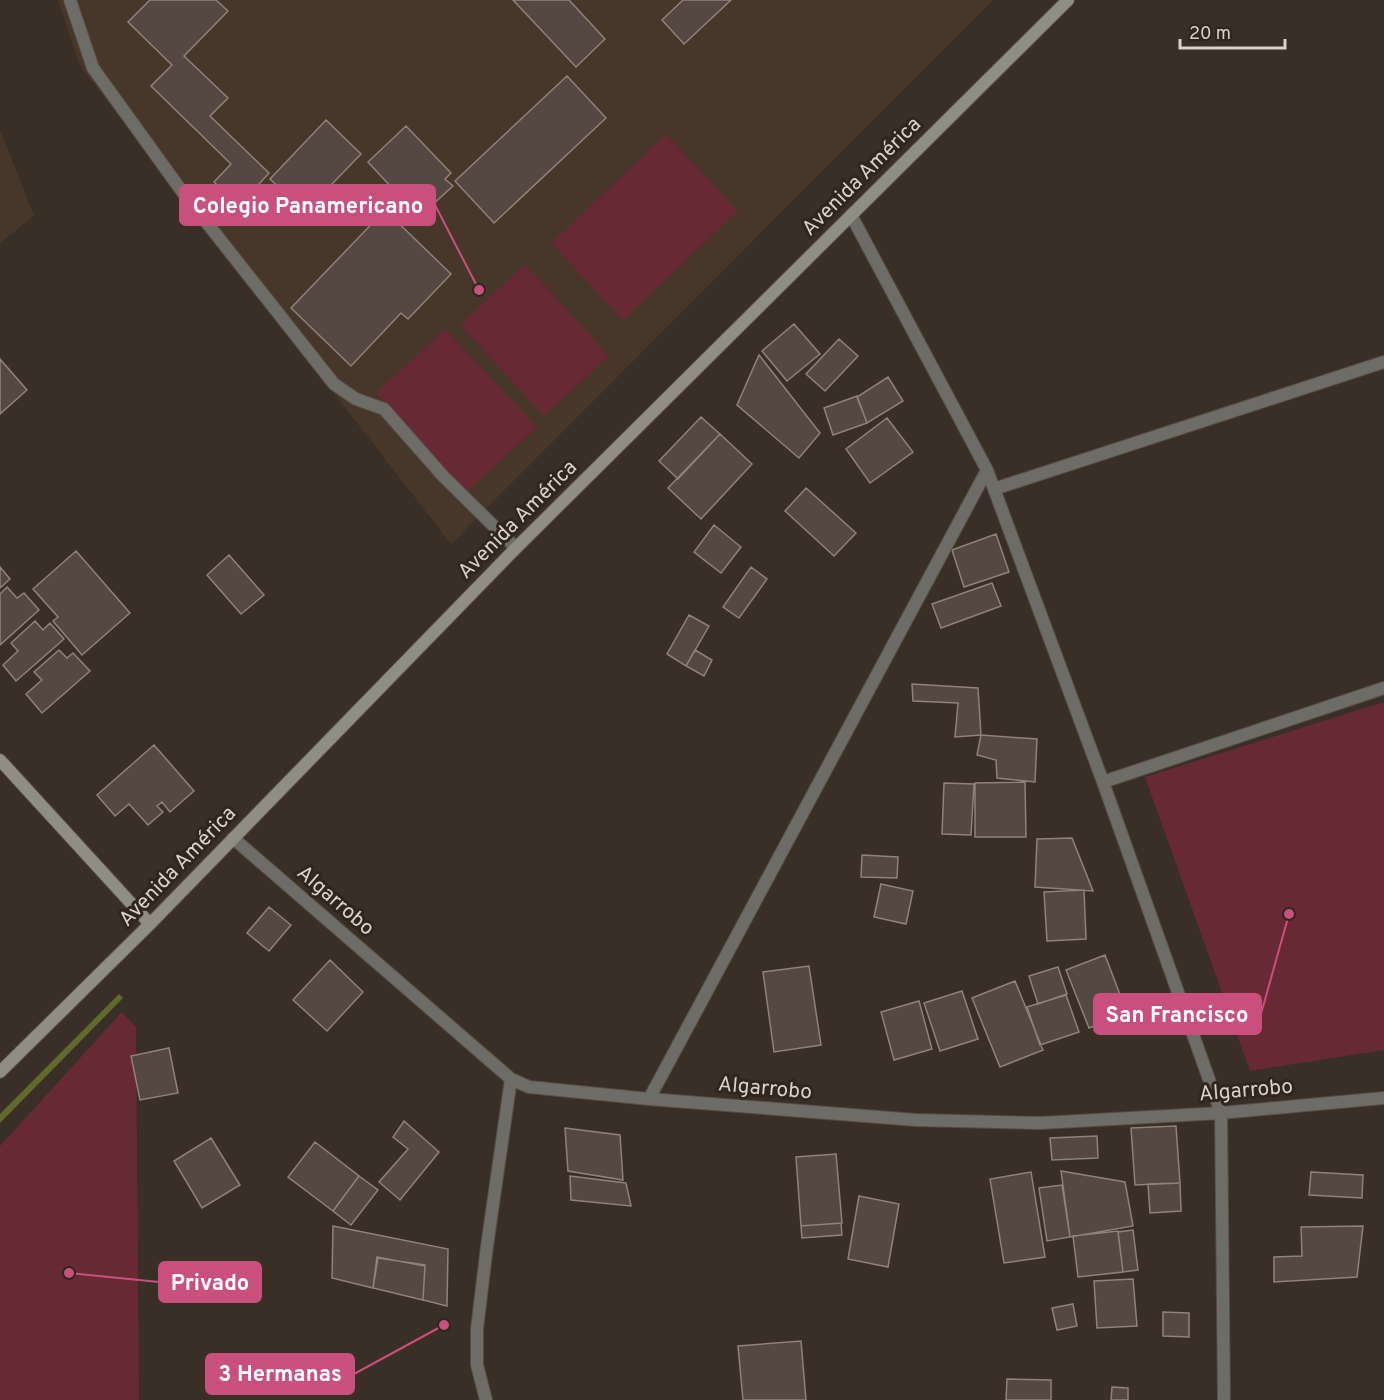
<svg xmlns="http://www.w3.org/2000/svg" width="1384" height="1400" font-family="Overpass,sans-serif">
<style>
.built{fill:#46372a}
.green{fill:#672a34}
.water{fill:#606a2a}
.building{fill:#554742;stroke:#91817b;stroke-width:1.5}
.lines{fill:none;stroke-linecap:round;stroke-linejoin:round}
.lane-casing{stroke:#564c44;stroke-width:14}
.street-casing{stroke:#564c44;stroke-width:14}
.secondary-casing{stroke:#564c44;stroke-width:14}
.lane{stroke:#6e6c66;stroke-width:12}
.street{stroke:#6e6c66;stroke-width:12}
.secondary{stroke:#908d84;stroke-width:12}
.labels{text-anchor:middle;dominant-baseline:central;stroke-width:6;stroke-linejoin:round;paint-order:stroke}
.street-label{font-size:21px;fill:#d8d1cc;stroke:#2f261d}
.leader{fill:none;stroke:#c9507d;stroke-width:2}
.callout-dot{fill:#c9507d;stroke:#2f261d;stroke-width:2}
.callout{fill:#c9507d;stroke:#c9507d;stroke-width:2}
.callout-label{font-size:22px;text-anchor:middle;font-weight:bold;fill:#fff}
</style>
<rect width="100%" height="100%" fill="#392f26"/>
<path class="built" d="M 58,0 L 993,0 L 451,544 L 80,66 Z
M 0,129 L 34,216 L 0,243 Z"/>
<path class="green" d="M 666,134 L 738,211 L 623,320 L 551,243 Z
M 525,264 L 609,356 L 544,416 L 460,325 Z
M 445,329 L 537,427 L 467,492 L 376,393 Z
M 1384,702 L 1384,1050 L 1250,1071 L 1145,777 Z
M 122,1012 L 136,1027 L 139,1400 L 0,1400 L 0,1146 Z"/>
<path class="water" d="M 119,994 L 123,998 L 0,1123 L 0,1114 Z"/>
<path class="building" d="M 150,0 L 216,0 L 228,11 L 184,56 L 228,98 L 210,116 L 269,173 L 239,206 L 214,182 L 231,164 L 151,86 L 172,65 L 128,22 Z
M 513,0 L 569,0 L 605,39 L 576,67 Z
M 683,0 L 731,0 L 684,44 L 662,20 Z
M 567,76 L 606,118 L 494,223 L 455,181 Z
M 326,120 L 361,154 L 305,212 L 270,179 Z
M 406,126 L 451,173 L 445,179 L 453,186 L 419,217 L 368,162 Z
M 385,210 L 451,274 L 408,319 L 401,313 L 351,366 L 291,308 Z
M 794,324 L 820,354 L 787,381 L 762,351 Z
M 839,339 L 858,356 L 825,391 L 806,374 Z
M 759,355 L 820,433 L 799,458 L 737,405 Z
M 0,359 L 27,390 L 0,414 Z
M 888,377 L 903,401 L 867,423 L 857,397 Z
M 857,396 L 867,423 L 833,435 L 824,408 Z
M 701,417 L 720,434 L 678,479 L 659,461 Z
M 887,418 L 913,452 L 870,483 L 846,449 Z
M 720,434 L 752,464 L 701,519 L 668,488 Z
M 806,488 L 856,533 L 834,556 L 785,511 Z
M 714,525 L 741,547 L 721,573 L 694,552 Z
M 996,534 L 1009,572 L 964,587 L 952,550 Z
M 76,551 L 130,613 L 82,655 L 53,621 L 58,617 L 33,589 Z
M 229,555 L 264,595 L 241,614 L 207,575 Z
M 0,567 L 10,579 L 0,588 Z
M 751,567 L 767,579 L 739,618 L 723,607 Z
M 992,583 L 1001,606 L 941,628 L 932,604 Z
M 7,587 L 17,598 L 24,593 L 39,610 L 0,645 L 0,594 Z
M 689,615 L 709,626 L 686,666 L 667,654 Z
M 35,621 L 43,630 L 50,623 L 64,639 L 16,681 L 3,665 L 18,651 L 11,643 Z
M 59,650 L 67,658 L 73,653 L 90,671 L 42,713 L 26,694 L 42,680 L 34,672 Z
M 695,650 L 712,660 L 704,676 L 686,666 Z
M 912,684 L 978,688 L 981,735 L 955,737 L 958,703 L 913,701 Z
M 981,735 L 1037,739 L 1035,782 L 997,778 L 996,760 L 977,755 Z
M 154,745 L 194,791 L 170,812 L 162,802 L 157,806 L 163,812 L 148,825 L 129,804 L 115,816 L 97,795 Z
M 1025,782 L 1026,837 L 975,837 L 975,783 Z
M 944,783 L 974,784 L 971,835 L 942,834 Z
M 1072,838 L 1093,891 L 1035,887 L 1037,839 Z
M 862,855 L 898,857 L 897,878 L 861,877 Z
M 881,884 L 913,891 L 906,924 L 874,917 Z
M 1084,890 L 1086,939 L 1047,941 L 1044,892 Z
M 269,907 L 291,925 L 269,951 L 247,933 Z
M 1105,955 L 1127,1013 L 1089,1028 L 1066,970 Z
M 330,960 L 363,992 L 327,1031 L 293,1000 Z
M 809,966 L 821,1045 L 774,1052 L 763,972 Z
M 1058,967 L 1067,994 L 1038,1004 L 1029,976 Z
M 1015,981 L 1043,1050 L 1000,1067 L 972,998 Z
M 962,991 L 978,1039 L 940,1051 L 924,1003 Z
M 1066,995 L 1079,1032 L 1040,1045 L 1027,1007 Z
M 919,1001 L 932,1049 L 894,1060 L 881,1012 Z
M 169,1048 L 178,1093 L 140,1100 L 131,1056 Z
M 404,1121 L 439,1152 L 400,1200 L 379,1182 L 408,1149 L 393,1137 Z
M 1176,1126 L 1180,1183 L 1135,1185 L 1131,1128 Z
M 565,1128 L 620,1135 L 623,1180 L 568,1171 Z
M 1097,1136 L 1098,1158 L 1052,1160 L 1050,1138 Z
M 211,1138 L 240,1185 L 202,1208 L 174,1161 Z
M 315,1142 L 359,1176 L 333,1211 L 288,1177 Z
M 836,1154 L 842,1223 L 801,1226 L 796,1157 Z
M 1061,1171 L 1125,1182 L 1133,1226 L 1070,1237 Z
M 1031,1172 L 1045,1257 L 1004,1263 L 990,1179 Z
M 1311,1172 L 1363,1175 L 1362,1198 L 1309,1195 Z
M 359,1176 L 378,1190 L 351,1225 L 333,1211 Z
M 570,1176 L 626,1183 L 631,1206 L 571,1200 Z
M 1180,1183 L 1181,1211 L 1150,1213 L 1148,1184 Z
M 1062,1185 L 1070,1237 L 1047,1241 L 1039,1188 Z
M 859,1196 L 899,1204 L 888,1267 L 848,1259 Z
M 841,1223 L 842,1235 L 802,1238 L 801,1226 Z
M 333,1226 L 448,1249 L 447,1306 L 423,1300 L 425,1265 L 378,1258 L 373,1288 L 332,1278 Z
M 1363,1226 L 1357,1277 L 1274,1282 L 1274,1257 L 1302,1256 L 1301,1227 Z
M 1133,1230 L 1138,1270 L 1123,1272 L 1118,1232 Z
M 1118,1231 L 1123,1272 L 1078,1277 L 1073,1236 Z
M 377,1257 L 425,1266 L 423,1300 L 373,1288 Z
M 1133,1279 L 1137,1326 L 1097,1328 L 1094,1281 Z
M 1073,1304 L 1077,1326 L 1057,1330 L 1052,1308 Z
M 1163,1312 L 1189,1313 L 1189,1337 L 1163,1336 Z
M 801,1341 L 806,1400 L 743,1400 L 738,1346 Z
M 1007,1379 L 1051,1380 L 1051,1400 L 1006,1400 Z
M 1112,1387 L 1128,1388 L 1128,1400 L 1111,1400 Z"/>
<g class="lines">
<g class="lane-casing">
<path id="lane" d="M 70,0 L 93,68 L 181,190 L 334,384 L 356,399 L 384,409 L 443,476 L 516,548"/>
</g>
<g class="street-casing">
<path id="street" d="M 851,215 L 987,470 L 1103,782 L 1221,1113 L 1224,1400
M 994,489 L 1384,362
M 1103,782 L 1384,688
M 233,838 L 511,1079 L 529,1087 L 649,1099 L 916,1120 L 1041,1123 L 1221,1113 L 1384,1098
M 649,1099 L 987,470
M 486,1400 L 477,1365 L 477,1329 L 487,1246 L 511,1079"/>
</g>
<g class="secondary-casing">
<path id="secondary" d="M 0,760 L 150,924
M 0,1072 L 150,924 L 516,548 L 1068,0"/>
</g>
<use href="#lane" class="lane"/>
<use href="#street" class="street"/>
<use href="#secondary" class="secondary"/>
</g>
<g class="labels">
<g class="street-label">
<text transform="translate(862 177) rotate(-45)">Avenida América</text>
<text transform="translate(518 520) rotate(-45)">Avenida América</text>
<text transform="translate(178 867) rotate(-46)">Avenida América</text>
<text transform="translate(335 901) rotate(41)">Algarrobo</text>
<text transform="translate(765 1089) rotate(5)">Algarrobo</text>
<text transform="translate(1246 1091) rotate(-5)">Algarrobo</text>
</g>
</g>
<path class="leader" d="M479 290L435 205M1289 914L1261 1014M69 1273L159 1282M444 1325L354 1374"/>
<g class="callout-dot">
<circle cx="479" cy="290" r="6"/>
<circle cx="1289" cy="914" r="6"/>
<circle cx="69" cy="1273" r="6"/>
<circle cx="444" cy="1325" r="6"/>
</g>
<g class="callout">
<rect x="180" y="185" width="255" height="40" rx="6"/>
<rect x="1094" y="994" width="167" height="40" rx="6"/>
<rect x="159" y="1262" width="102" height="40" rx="6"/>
<rect x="206" y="1354" width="148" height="40" rx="6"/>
</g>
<g class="callout-label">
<text x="308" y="213">Colegio Panamericano</text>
<text x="1177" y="1022">San Francisco</text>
<text x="210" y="1290">Privado</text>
<text x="280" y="1381">3 Hermanas</text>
</g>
<path d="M1180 39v9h105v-9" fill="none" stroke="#d8d1cc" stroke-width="3"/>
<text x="1189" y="39" font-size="18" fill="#d8d1cc" stroke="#2f261d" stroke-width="4.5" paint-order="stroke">20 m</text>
</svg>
